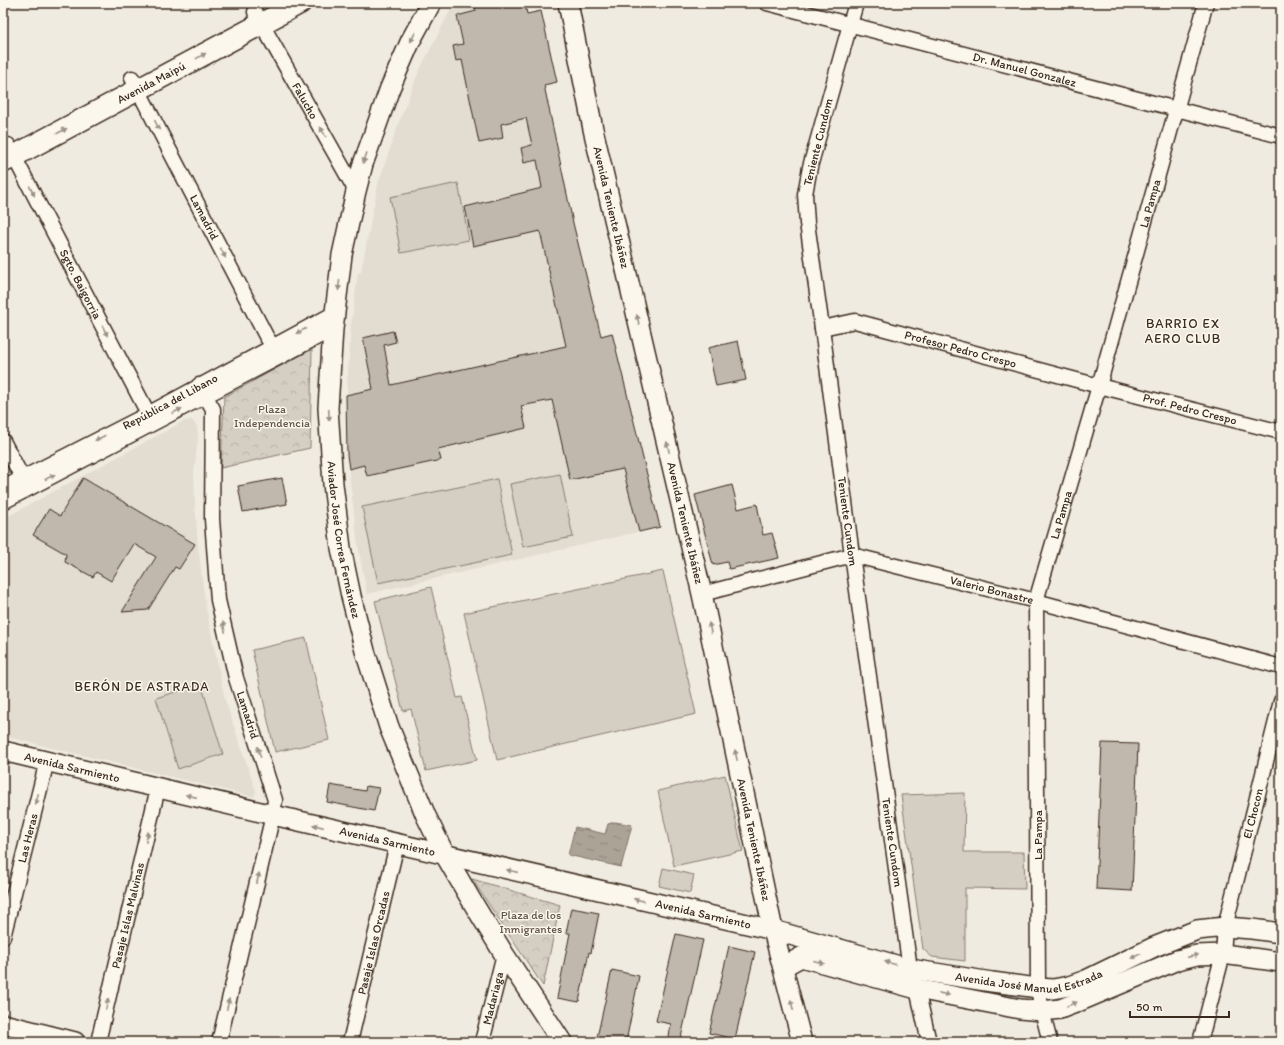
<svg xmlns="http://www.w3.org/2000/svg" width="1284" height="1045" font-family="Itim,sans-serif">
<style>
.built{fill:#e2dcd1}
.park{fill:url(#park-crowns);stroke:#887c70}
.pitch{fill:#d5cec3;stroke:#887c70}
.water{fill:url(#water-ripples);stroke:#7f7367}
.building{fill:#c0b8ad;stroke:#3b2a1e}
.lines{fill:none;stroke-linecap:round;stroke-linejoin:round}
.street-casing{stroke:#3b2a1e;stroke-width:17}
.secondary-casing{stroke:#3b2a1e;stroke-width:22}
.primary-casing{stroke:#3b2a1e;stroke-width:24}
.street{stroke:#fbf7ec;stroke-width:14}
.secondary{stroke:#fbf7ec;stroke-width:19}
.primary{stroke:#fbf7ec;stroke-width:21}
.oneway{fill:#9b9085}
.labels{text-anchor:middle;dominant-baseline:central;stroke-width:3;stroke-linejoin:round;paint-order:stroke}
.street-label{font-size:12px;fill:#3b2a1e;stroke:#fbf7ec}
.park-label{font-size:12px;fill:#625347;stroke:#fbf7ec}
.neighbourhood-label{font-size:13px;letter-spacing:1px;fill:#3b2a1e;stroke:#fbf7ec}
</style>
<defs>
<pattern id="park-crowns" width="20" height="18" patternUnits="userSpaceOnUse"><rect width="20" height="18" fill="#d5cec3"/><path d="M2 6a3 3 0 1 1 6 0M12 15a3 3 0 1 1 6 0" fill="none" stroke="#b8b1a7"/></pattern>
<pattern id="water-ripples" width="26" height="14" patternUnits="userSpaceOnUse"><rect width="26" height="14" fill="#aca397"/><path d="M2 4q2-2 4 0t4 0M15 11q2-2 4 0t4 0" fill="none" stroke="#8d857b"/></pattern>
</defs>
<rect width="100%" height="100%" fill="#f0ebe0"/>
<filter id="ink" filterUnits="userSpaceOnUse"><feTurbulence type="fractalNoise" baseFrequency=".025" numOctaves="2"/><feDisplacementMap in="SourceGraphic" scale="8" xChannelSelector="R" yChannelSelector="G"/><feConvolveMatrix kernelMatrix="1 2 1 2 8 2 1 2 1" color-interpolation-filters="sRGB"/></filter>
<g filter="url(#ink)">
<path class="built" d="M 455,3 L 525,3 L 527,14 L 557,82 L 544,85 L 573,223 L 601,335 L 612,333 L 660,527 L 367,594 L 358,546 L 347,455 L 347,386 L 351,326 L 358,273 L 361,272 L 378,184 L 399,122 L 418,73 L 452,7 Z
M 192,420 L 197,427 L 198,438 L 194,472 L 195,504 L 198,545 L 205,603 L 225,700 L 256,791 L 254,797 L 3,736 L 3,519 L 184,421 Z"/>
<path class="park" d="M 312,349 L 310,448 L 221,468 L 224,397 Z
M 472,879 L 560,905 L 543,986 Z"/>
<path class="pitch" d="M 458,183 L 469,240 L 401,253 L 390,197 Z
M 560,474 L 573,537 L 523,547 L 510,484 Z
M 497,479 L 512,555 L 378,583 L 362,507 Z
M 663,571 L 696,714 L 497,760 L 464,613 Z
M 431,587 L 457,698 L 462,697 L 477,760 L 426,771 L 411,709 L 403,711 L 375,601 Z
M 306,638 L 329,740 L 275,752 L 252,650 Z
M 201,684 L 223,754 L 178,769 L 156,698 Z
M 725,775 L 743,851 L 674,866 L 658,791 Z
M 965,793 L 964,852 L 1024,852 L 1025,889 L 965,888 L 965,961 L 932,957 L 923,949 L 901,795 Z
M 663,868 L 694,875 L 690,893 L 659,886 Z"/>
<path class="water" d="M 615,822 L 632,825 L 621,867 L 568,855 L 575,827 L 605,834 L 608,824 Z"/>
<path class="building" d="M 474,3 L 525,3 L 527,14 L 541,11 L 557,82 L 544,85 L 573,223 L 601,336 L 612,333 L 660,527 L 639,532 L 623,469 L 570,480 L 552,400 L 521,406 L 526,428 L 438,449 L 441,460 L 367,476 L 364,465 L 349,469 L 347,455 L 346,395 L 373,389 L 363,338 L 393,331 L 396,342 L 384,345 L 391,385 L 566,346 L 540,231 L 473,246 L 465,207 L 542,188 L 537,160 L 524,163 L 521,148 L 532,145 L 526,118 L 501,124 L 503,138 L 479,143 L 462,60 L 456,61 L 453,46 L 463,44 L 457,16 L 476,11 Z
M 738,341 L 746,380 L 716,386 L 708,348 Z
M 83,478 L 195,544 L 179,569 L 175,567 L 148,610 L 122,612 L 156,557 L 134,544 L 111,581 L 96,572 L 93,577 L 65,562 L 66,554 L 33,535 L 49,509 L 60,516 Z
M 282,478 L 287,504 L 243,512 L 238,486 Z
M 732,485 L 738,509 L 757,504 L 763,535 L 772,533 L 779,558 L 729,569 L 727,562 L 713,565 L 695,495 Z
M 1102,743 L 1138,744 L 1132,891 L 1096,889 Z
M 330,785 L 365,791 L 366,786 L 379,788 L 374,811 L 327,802 Z
M 571,908 L 599,913 L 591,953 L 589,952 L 579,1002 L 557,998 L 570,933 L 566,933 Z
M 676,934 L 703,940 L 680,1042 L 668,1042 L 671,1024 L 656,1021 Z
M 729,946 L 755,952 L 735,1039 L 709,1033 Z
M 612,970 L 639,976 L 626,1042 L 596,1042 Z"/>
<g class="lines">
<g class="street-casing">
<g id="street">
<path id="s1" d="M 767,3 L 1281,136"/>
<path id="s2" d="M 856,3 L 810,167 L 805,194 L 807,223 L 822,328 L 852,555 L 910,969 L 917,989 L 929,1042"/>
<path id="s3" d="M 255,12 L 356,191"/>
<path id="s4" d="M 132,78 L 266,336 L 277,353"/>
<path id="s5" d="M 8,145 L 152,421"/>
<path id="s6" d="M 822,328 L 855,321 L 1099,386 L 1281,432"/>
<path id="s7" d="M 199,385 L 213,409 L 212,519 L 218,600 L 236,678 L 275,800 L 273,815 L 219,1042"/>
<path d="M 3,441 L 26,485"/>
<path id="s8" d="M 3,488 L 148,414 L 335,313"/>
<path d="M 3,502 L 333,329"/>
<path id="s9" d="M 702,594 L 852,555 L 1036,601 L 1281,667"/>
<path id="s10" d="M 3,937 L 47,761"/>
<path id="s11" d="M 98,1042 L 158,788"/>
<path id="s12" d="M 350,1042 L 397,844"/>
<path id="s13" d="M 482,1042 L 504,954"/>
<path id="s14" d="M 1050,1042 L 1042,1011 L 1038,988 L 1036,601 L 1099,386 L 1206,3"/>
<path id="s15" d="M 1200,1042 L 1223,954 L 1225,927 L 1281,701"/>
</g>
</g>
<g class="secondary-casing">
<g id="secondary">
<path id="s16" d="M 431,3 L 411,40 L 390,88 L 363,164 L 356,191 L 342,255 L 333,329 L 328,408 L 333,484 L 341,548 L 351,596 L 365,651 L 389,727 L 426,816 L 445,855 L 470,898 L 504,954 L 562,1042"/>
<path id="s17" d="M 568,3 L 593,129 L 702,594 L 773,930 L 802,1042"/>
<path id="s18" d="M 3,751 L 273,815 L 773,930 L 910,969 L 992,982 L 1038,988 L 1053,989 L 1069,986 L 1086,980 L 1154,947 L 1197,930 L 1225,927 L 1252,929 L 1281,933"/>
<path d="M 783,967 L 801,957 L 917,989 L 1020,1009 L 1042,1011 L 1060,1009 L 1073,1004 L 1177,960 L 1197,955 L 1223,954 L 1281,962"/>
<path d="M 3,1024 L 75,1042"/>
</g>
</g>
<g class="primary-casing">
<g id="primary">
<path id="s19" d="M 3,162 L 300,3"/>
</g>
</g>
<use href="#street" class="street"/>
<use href="#secondary" class="secondary"/>
<use href="#primary" class="primary"/>
</g>
<defs><path id="oneway-solid" d="M-6-.8H1V-3.2L6.5 0L1 3.2V.8H-6Z"/></defs>
<g class="oneway">
<use href="#oneway-solid" transform="translate(413 37) rotate(117)"/>
<use href="#oneway-solid" transform="translate(201 56) rotate(-29)"/>
<use href="#oneway-solid" transform="translate(157 125) rotate(63)"/>
<use href="#oneway-solid" transform="translate(62 131) rotate(-28)"/>
<use href="#oneway-solid" transform="translate(323 132) rotate(-120)"/>
<use href="#oneway-solid" transform="translate(365 158) rotate(110)"/>
<use href="#oneway-solid" transform="translate(32 191) rotate(63)"/>
<use href="#oneway-solid" transform="translate(223 253) rotate(63)"/>
<use href="#oneway-solid" transform="translate(339 285) rotate(97)"/>
<use href="#oneway-solid" transform="translate(638 320) rotate(-103)"/>
<use href="#oneway-solid" transform="translate(105 331) rotate(63)"/>
<use href="#oneway-solid" transform="translate(301 331) rotate(152)"/>
<use href="#oneway-solid" transform="translate(177 411) rotate(-27)"/>
<use href="#oneway-solid" transform="translate(329 415) rotate(87)"/>
<use href="#oneway-solid" transform="translate(100 438) rotate(153)"/>
<use href="#oneway-solid" transform="translate(668 447) rotate(-103)"/>
<use href="#oneway-solid" transform="translate(50 477) rotate(-27)"/>
<use href="#oneway-solid" transform="translate(224 627) rotate(-103)"/>
<use href="#oneway-solid" transform="translate(710 628) rotate(-102)"/>
<use href="#oneway-solid" transform="translate(259 752) rotate(-107)"/>
<use href="#oneway-solid" transform="translate(736 755) rotate(-102)"/>
<use href="#oneway-solid" transform="translate(191 796) rotate(-167)"/>
<use href="#oneway-solid" transform="translate(37 799) rotate(104)"/>
<use href="#oneway-solid" transform="translate(318 826) rotate(-167)"/>
<use href="#oneway-solid" transform="translate(147 837) rotate(-77)"/>
<use href="#oneway-solid" transform="translate(512 871) rotate(-167)"/>
<use href="#oneway-solid" transform="translate(258 878) rotate(-77)"/>
<use href="#oneway-solid" transform="translate(639 900) rotate(-167)"/>
<use href="#oneway-solid" transform="translate(1136 956) rotate(154)"/>
<use href="#oneway-solid" transform="translate(1193 956) rotate(-13)"/>
<use href="#oneway-solid" transform="translate(819 962) rotate(15)"/>
<use href="#oneway-solid" transform="translate(890 963) rotate(-164)"/>
<use href="#oneway-solid" transform="translate(944 994) rotate(11)"/>
<use href="#oneway-solid" transform="translate(107 1004) rotate(-77)"/>
<use href="#oneway-solid" transform="translate(228 1004) rotate(-77)"/>
<use href="#oneway-solid" transform="translate(1072 1004) rotate(-21)"/>
<use href="#oneway-solid" transform="translate(792 1005) rotate(-104)"/>
</g>
</g>
<g class="labels">
<g class="street-label">
<text stroke="none"><textPath href="#s1" startOffset="266">Dr. Manuel Gonzalez</textPath></text>
<text stroke="none"><textPath href="#s19" startOffset="168">Avenida Maipú</textPath></text>
<text stroke="none"><textPath href="#s3" startOffset="102">Falucho</textPath></text>
<text transform="translate(818 142) rotate(-76)">Teniente Cundom</text>
<text stroke="none"><textPath href="#s14" startOffset="856">La Pampa</textPath></text>
<text stroke="none"><textPath href="#s17" startOffset="209">Avenida Teniente Ibáñez</textPath></text>
<text stroke="none"><textPath href="#s4" startOffset="157">Lamadrid</textPath></text>
<text stroke="none"><textPath href="#s5" startOffset="157">Sgto. Baigorria</textPath></text>
<text stroke="none"><textPath href="#s6" startOffset="143">Profesor Pedro Crespo</textPath></text>
<text stroke="none"><textPath href="#s8" startOffset="188">República del Libano</textPath></text>
<text stroke="none"><textPath href="#s6" startOffset="380">Prof. Pedro Crespo</textPath></text>
<text stroke="none"><textPath href="#s14" startOffset="532">La Pampa</textPath></text>
<text stroke="none"><textPath href="#s2" startOffset="528">Teniente Cundom</textPath></text>
<text stroke="none"><textPath href="#s17" startOffset="533">Avenida Teniente Ibáñez</textPath></text>
<text stroke="none"><textPath href="#s16" startOffset="555">Aviador José Correa Fernández</textPath></text>
<text stroke="none"><textPath href="#s9" startOffset="299">Valerio Bonastre</textPath></text>
<text stroke="none"><textPath href="#s7" startOffset="338">Lamadrid</textPath></text>
<text stroke="none"><textPath href="#s18" startOffset="71">Avenida Sarmiento</textPath></text>
<text stroke="none"><textPath href="#s15" startOffset="235">El Chocon</textPath></text>
<text transform="translate(1038 835) rotate(-90)">La Pampa</text>
<text stroke="none"><textPath href="#s10" startOffset="102">Las Heras</textPath></text>
<text stroke="none"><textPath href="#s17" startOffset="857">Avenida Teniente Ibáñez</textPath></text>
<text stroke="none"><textPath href="#s18" startOffset="395">Avenida Sarmiento</textPath></text>
<text stroke="none"><textPath href="#s2" startOffset="852">Teniente Cundom</textPath></text>
<text stroke="none"><textPath href="#s18" startOffset="719">Avenida Sarmiento</textPath></text>
<text stroke="none"><textPath href="#s11" startOffset="130">Pasaje Islas Malvinas</textPath></text>
<text stroke="none"><textPath href="#s12" startOffset="102">Pasaje Islas Orcadas</textPath></text>
<text stroke="none"><textPath href="#s18" startOffset="1054">Avenida José Manuel Estrada</textPath></text>
<text stroke="none"><textPath href="#s13" startOffset="45">Madariaga</textPath></text>
</g>
<g class="park-label">
<text x="272" y="409">Plaza<tspan x="272" dy="14">Independencia</tspan></text>
<text x="531" y="915">Plaza de los<tspan x="531" dy="14">Inmigrantes</tspan></text>
</g>
<g class="neighbourhood-label">
<text x="1183" y="323">BARRIO EX<tspan x="1183" dy="15">AERO CLUB</tspan></text>
<text x="142" y="686">BERÓN DE ASTRADA</text>
</g>
</g>
<rect width="1284" height="1045" fill="none" stroke="#fbf7ec" stroke-width="16"/>
<rect x="8" y="8" width="1268" height="1029" fill="none" stroke="#3b2a1e" stroke-width="1.5" filter="url(#ink)"/>
<path d="M1130 1011v6h99v-6" fill="none" stroke="#3b2a1e" stroke-width="2"/>
<text x="1136" y="1011" font-size="12" fill="#3b2a1e" stroke="#fbf7ec" stroke-width="3" paint-order="stroke">50 m</text>
</svg>
